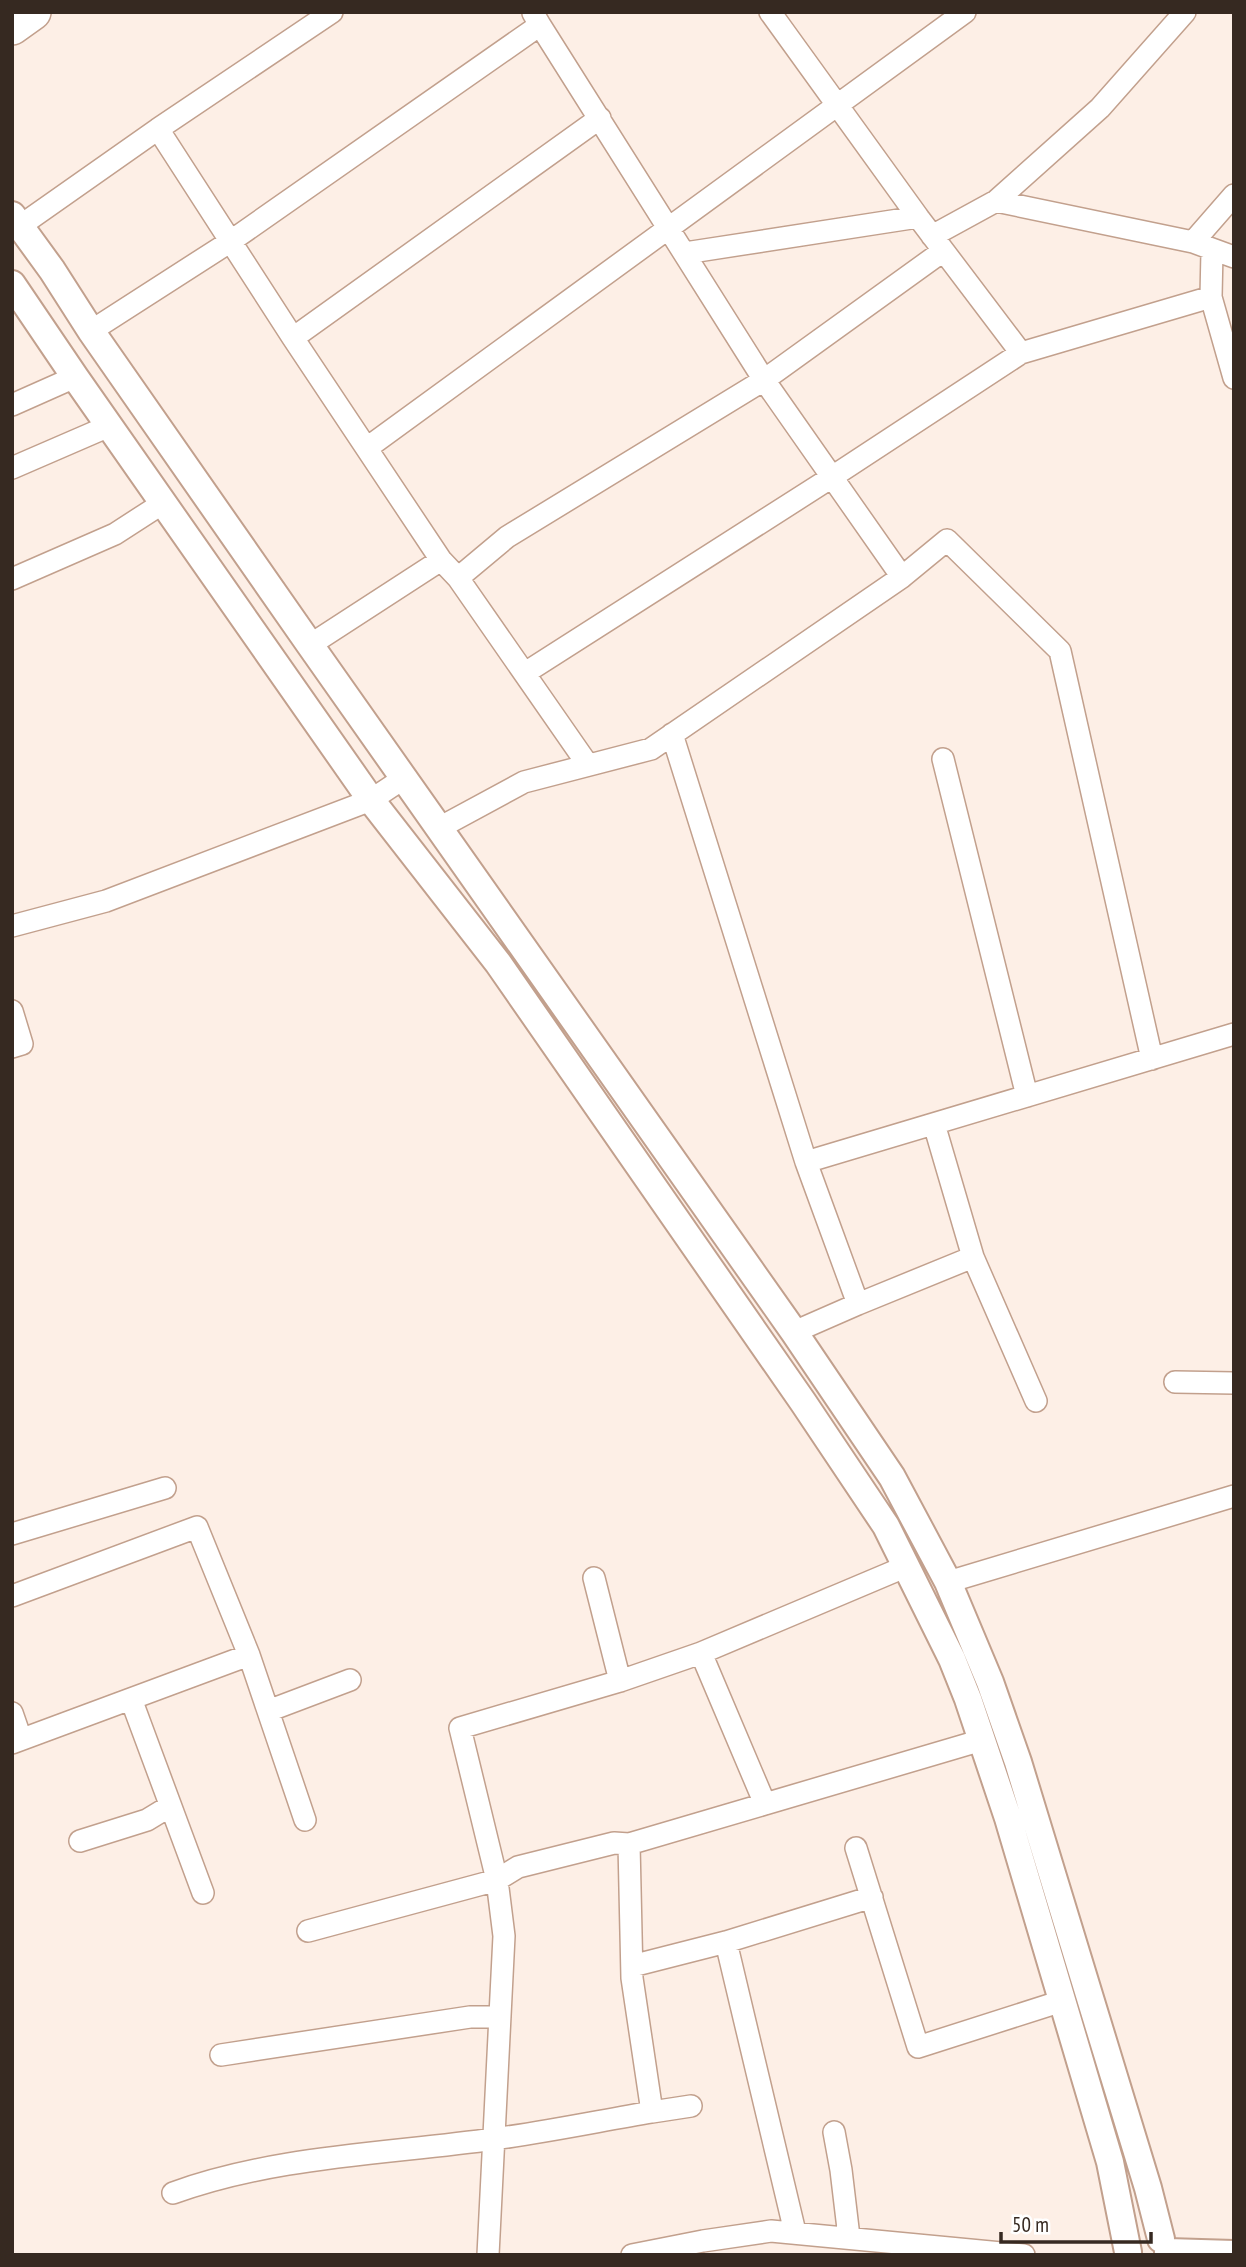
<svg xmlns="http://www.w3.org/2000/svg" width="1246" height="2267" font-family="'PT Sans Narrow',sans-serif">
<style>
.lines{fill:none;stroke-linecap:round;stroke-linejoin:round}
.minor-casing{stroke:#c2a08d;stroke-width:24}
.tertiary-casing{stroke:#c2a08d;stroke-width:30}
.primary-casing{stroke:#c2a08d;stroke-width:38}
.minor{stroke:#fff;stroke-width:21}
.tertiary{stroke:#fff;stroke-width:26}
.primary{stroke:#fff;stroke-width:35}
</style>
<rect width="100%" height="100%" fill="#fdefe6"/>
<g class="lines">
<g class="minor-casing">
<path id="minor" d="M 332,12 L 158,129 L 293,338 L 441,560
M 996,201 L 1100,108 L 1185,12
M 20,226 L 158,129
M 932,236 L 996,201 L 1193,242 L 1234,257
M 1193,242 L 1234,195
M 685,253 L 918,217
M 1211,297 L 1234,378
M 91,331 L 231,241 L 540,25 L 533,13
M 293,338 L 600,118
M 1021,353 L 1211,297 L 1212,251
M 12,405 L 75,377
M 367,448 L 965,12
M 12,468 L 109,426
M 902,577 L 947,540 L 1060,651 L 1152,1059
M 458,578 L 588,765
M 12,579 L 115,534 L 163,503
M 310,645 L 441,560 L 458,578 L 507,537 L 764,380 L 943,251
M 525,673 L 832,477 L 1021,353 L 918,217 L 770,12
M 672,734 L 806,1162
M 943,759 L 1027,1096
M 439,828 L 524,782 L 651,749 L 902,577 L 764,380 L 540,25
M 12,926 L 106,901 L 371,800 L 404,778
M 12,1011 L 22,1044 L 12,1047
M 934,1124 L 973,1257 L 1036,1401
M 858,1304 L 973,1257
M 794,1332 L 858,1304 L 806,1162 L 1234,1034
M 1175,1382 L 1234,1383
M 12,1534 L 165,1488
M 594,1578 L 620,1681
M 948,1582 L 1234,1496
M 12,1596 L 197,1527 L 249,1655 L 305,1820
M 131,1699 L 203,1893
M 268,1711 L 350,1680
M 12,1713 L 21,1739
M 12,1743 L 249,1655
M 765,1804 L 982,1740
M 80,1841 L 147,1820 L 170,1806
M 856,1848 L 918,2047 L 1062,2001
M 308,1931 L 497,1880 L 518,1867 L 614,1843 L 629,1844 L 765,1804 L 701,1653
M 726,1942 L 795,2232
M 632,1966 L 726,1942 L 872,1897
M 221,2055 L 470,2017 L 500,2017
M 652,2112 L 691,2106
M 834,2132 L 841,2170 L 849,2237
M 173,2193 C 275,2156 386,2154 494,2139 C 546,2132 599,2121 652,2112 L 632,1978 L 629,1844
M 488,2255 L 504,1936 L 497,1880 L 460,1728 L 620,1681 L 701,1653 L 907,1566
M 632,2255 L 703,2241 L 771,2231 L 1024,2255"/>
</g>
<g class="tertiary-casing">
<path id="tertiary" d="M 12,215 L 52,270 L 91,331 L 310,645 L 794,1332 L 892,1477 L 948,1582 L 990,1682 L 1018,1762 L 1148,2188 L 1161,2239
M 12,284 L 75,377 L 371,800 L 498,963 L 803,1402 L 886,1526 L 952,1659 L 968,1699 L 1008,1818 L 1110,2162 L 1128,2252
M 1168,2252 L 1234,2254"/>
</g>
<g class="primary-casing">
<path id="primary" d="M 12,27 L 33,12"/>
</g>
<use href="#minor" class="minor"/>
<use href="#tertiary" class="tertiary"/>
<use href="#primary" class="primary"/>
</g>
<rect width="1246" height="2267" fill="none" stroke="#362921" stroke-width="28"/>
<path d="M1001 2232v10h150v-10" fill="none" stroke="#362921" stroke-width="3.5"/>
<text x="1012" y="2232" font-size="21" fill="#362921" stroke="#ffffff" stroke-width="5" paint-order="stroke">50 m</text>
</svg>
